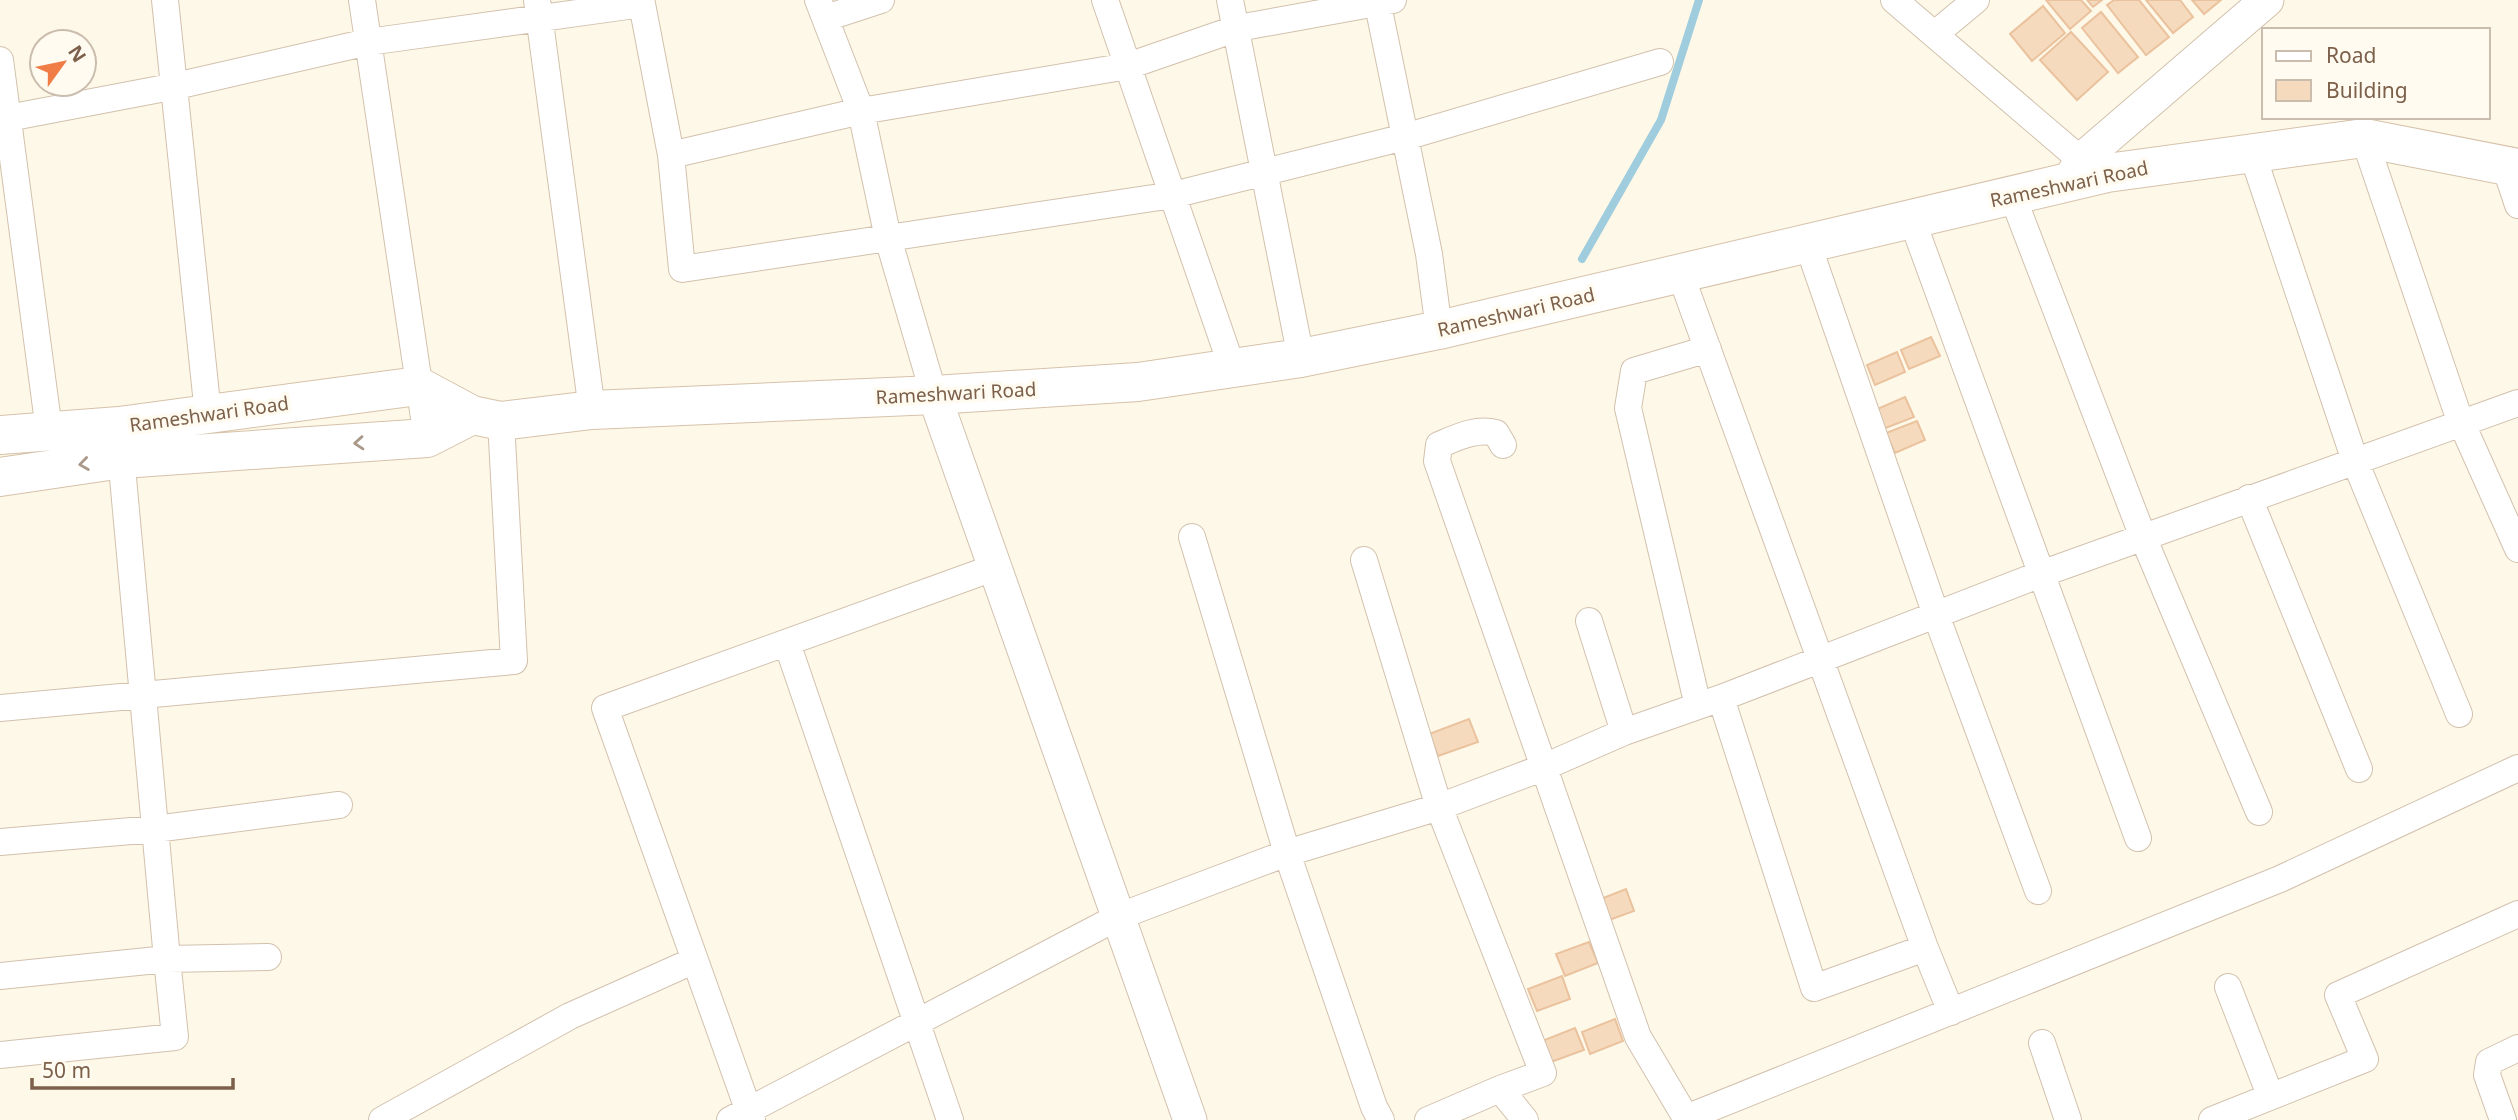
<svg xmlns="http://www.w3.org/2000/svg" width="2518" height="1120" font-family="'Noto Sans',sans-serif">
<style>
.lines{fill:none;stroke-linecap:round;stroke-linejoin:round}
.stream{stroke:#a0cddd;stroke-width:8}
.building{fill:#f6dabe;stroke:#eac29d;stroke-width:2}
.minor-casing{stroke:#d2c1ad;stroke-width:28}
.tertiary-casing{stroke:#d2c1ad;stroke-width:35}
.secondary-casing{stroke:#d6c2aa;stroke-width:40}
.minor{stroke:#fff;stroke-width:26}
.tertiary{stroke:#fff;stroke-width:33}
.secondary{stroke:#fff;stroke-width:38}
.oneway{stroke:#aa9889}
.labels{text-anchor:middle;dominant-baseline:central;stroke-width:7;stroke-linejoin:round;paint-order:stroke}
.street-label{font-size:19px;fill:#7c604a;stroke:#fffbf1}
</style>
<rect width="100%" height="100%" fill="#fef8e9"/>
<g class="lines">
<path class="stream" d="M 1582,259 L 1661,120 L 1699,0"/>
</g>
<path class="building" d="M 2046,0 L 2081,0 L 2091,11 L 2070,29 Z
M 2087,0 L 2102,0 L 2093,7 Z
M 2114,0 L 2139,0 L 2169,37 L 2146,55 L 2107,5 Z
M 2146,0 L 2180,0 L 2193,17 L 2173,33 Z
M 2192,0 L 2221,0 L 2204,14 Z
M 2043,6 L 2065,33 L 2032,61 L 2010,34 Z
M 2101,12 L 2138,57 L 2118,73 L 2082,28 Z
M 2071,32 L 2108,72 L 2077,100 L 2040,60 Z
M 1931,337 L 1940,356 L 1909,369 L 1901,350 Z
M 1897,352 L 1905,372 L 1875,385 L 1867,365 Z
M 1905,397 L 1914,417 L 1883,429 L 1875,410 Z
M 1917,421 L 1925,440 L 1895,453 L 1886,433 Z
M 1469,719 L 1478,742 L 1438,756 L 1429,734 Z
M 1626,889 L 1634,911 L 1601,923 L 1593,902 Z
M 1589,942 L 1598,963 L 1565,976 L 1556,954 Z
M 1562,976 L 1570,999 L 1537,1011 L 1528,989 Z
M 1615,1019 L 1623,1041 L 1590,1054 L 1582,1032 Z
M 1575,1028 L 1584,1050 L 1551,1062 L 1542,1041 Z"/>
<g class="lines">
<g class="minor-casing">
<path id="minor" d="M 165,0 L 208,414
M 362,0 L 427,438
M 537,0 L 592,410
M 818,0 L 861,111 L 671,155 L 682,269 L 888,238 L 934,395
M 1105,0 L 1232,367
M 1230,0 L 1301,358
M 1377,0 L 1429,254 L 1439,330
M 1393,0 L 1238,28 L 1128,66 L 861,111 L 888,238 L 1173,195 L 1405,137 L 1660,62
M 1894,0 L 2081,160
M 826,18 L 881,0
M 1935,34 L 1976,0
M 0,60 L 49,430
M 8,118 L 176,86 L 368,42 L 642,4 L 671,155
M 2364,138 L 2458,415 L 2518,549
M 2252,153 L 2355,461 L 2459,714
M 2505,166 L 2518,205
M 2012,195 L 2143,537 L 2259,812
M 1911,217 L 2138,838
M 1807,242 L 1936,615 L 2038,891
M 1680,273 L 1925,948
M 1503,445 L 1496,433 C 1476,428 1458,437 1439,445 L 1437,461 L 1638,1037 L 1686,1118
M 2249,498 L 2359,769
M 1192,537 L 1287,853 L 1374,1107 L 1381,1120
M 1364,560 L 1439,807 L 1543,1073 L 1500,1089
M 1589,621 L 1624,732
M 787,643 L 950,1120
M 1721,698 L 2041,574 L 2518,403
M 1698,706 L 1628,408 L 1634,371 L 1708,349
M 0,708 L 514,661 L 501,421
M 0,842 L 155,829 L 339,805
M 0,976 L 167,959 L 120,445
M 2228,987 L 2270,1095
M 2042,1043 L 2068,1120
M 0,1055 L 175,1037 L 167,959 L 268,957
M 382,1120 L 570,1016 L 695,960
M 730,1120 L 1120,916 L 1287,853 L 1439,807 L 1542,768 L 1624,732 L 1721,698 L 1814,988 L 1925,948 L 1951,1012
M 752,1120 L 605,708 L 993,568
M 1428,1120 L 1500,1089 L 1525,1120
M 1687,1120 L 1686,1118 L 2280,879 L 2518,768
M 2212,1120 L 2365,1059 L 2338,995 L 2518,914
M 2503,1120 L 2487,1075 L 2489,1062 L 2518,1048"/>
</g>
<g class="tertiary-casing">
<path id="tertiary" d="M 2069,181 L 2081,160 L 2267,0
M 934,395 L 1190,1120"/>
</g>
<g class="secondary-casing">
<path id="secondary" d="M 0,435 L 119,426 L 418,386 L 472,415 L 501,421 L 592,410 L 934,395 L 1138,382 L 1301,358 L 1439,330 L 2107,173 L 2364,138 L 2518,168
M 0,477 L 122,459 L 427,438 L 472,415"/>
</g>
<use href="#minor" class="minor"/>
<use href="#tertiary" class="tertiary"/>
<use href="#secondary" class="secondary"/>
</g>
<defs><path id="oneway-chevron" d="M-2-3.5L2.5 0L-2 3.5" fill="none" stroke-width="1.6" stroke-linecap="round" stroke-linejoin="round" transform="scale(1.75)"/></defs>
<g class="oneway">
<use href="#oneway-chevron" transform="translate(359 443) rotate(176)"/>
<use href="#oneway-chevron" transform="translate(84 464) rotate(172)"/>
</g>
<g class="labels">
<g class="street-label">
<text transform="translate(2069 184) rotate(-12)">Rameshwari Road</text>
<text transform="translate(1516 312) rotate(-13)">Rameshwari Road</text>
<text transform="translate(956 393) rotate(-3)">Rameshwari Road</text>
<text transform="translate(209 414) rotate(-8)">Rameshwari Road</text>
</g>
</g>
<rect x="2262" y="28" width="228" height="91" fill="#fffbf1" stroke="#cbbdae" stroke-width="2"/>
<rect x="2276" y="51" width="35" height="10" fill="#ffffff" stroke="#cbbdae" stroke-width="2"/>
<text x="2326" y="63" font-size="21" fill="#7c604a">Road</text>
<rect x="2276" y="80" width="35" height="21" fill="#f6dabe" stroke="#cbbdae" stroke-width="2"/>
<text x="2326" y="98" font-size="21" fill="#7c604a">Building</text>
<g transform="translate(63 63) rotate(57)"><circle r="33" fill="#fffbf1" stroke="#cbbdae" stroke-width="2"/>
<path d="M0-5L12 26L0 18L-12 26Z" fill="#f07d46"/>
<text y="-10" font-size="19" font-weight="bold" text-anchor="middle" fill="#7c604a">N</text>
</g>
<path d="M32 1078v10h201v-10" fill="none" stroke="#7c604a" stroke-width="3.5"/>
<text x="42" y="1078" font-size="21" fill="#7c604a" stroke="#fffbf1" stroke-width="5" paint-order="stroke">50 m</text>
</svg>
